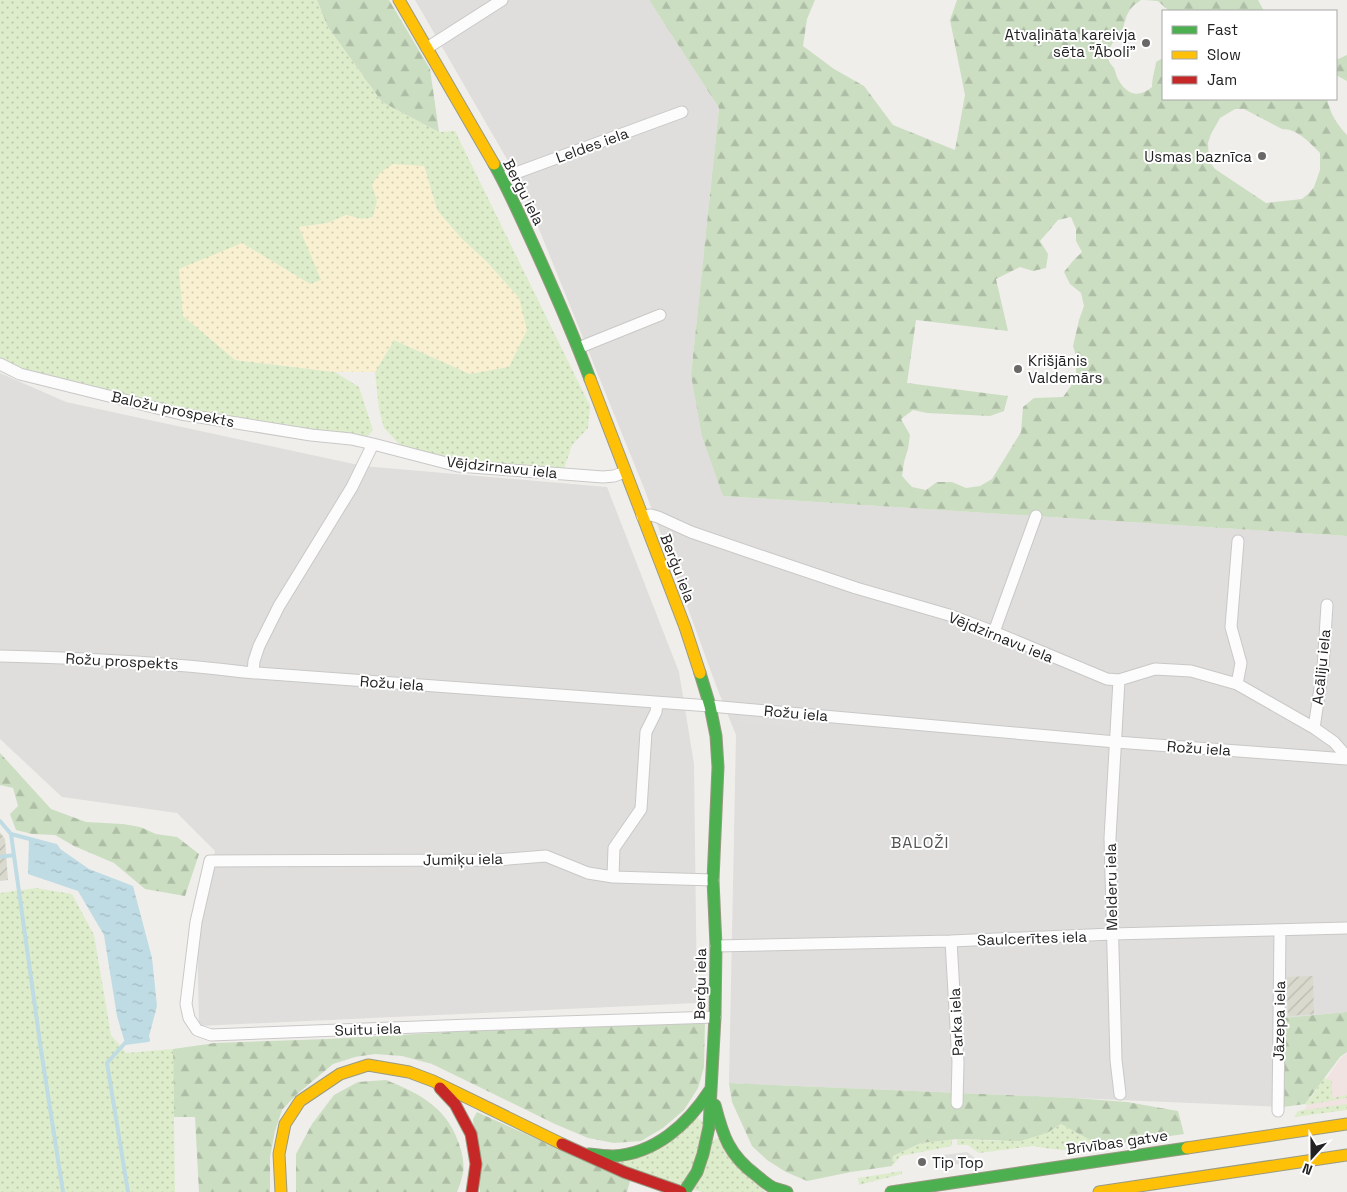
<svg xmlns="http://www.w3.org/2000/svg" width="1347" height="1192" font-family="'Space Grotesk',sans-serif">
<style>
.residential{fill:#dfdedc}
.commercial{fill:#f1e3e1}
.construction{fill:url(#construction-furrows)}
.grass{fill:url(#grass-dots)}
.forest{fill:url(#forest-firs);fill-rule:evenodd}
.sand{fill:url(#sand-dots)}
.parking{fill:#e0dfde}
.water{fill:url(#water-ripples)}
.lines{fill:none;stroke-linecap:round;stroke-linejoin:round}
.stream{stroke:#bfdbe3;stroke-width:4}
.street-casing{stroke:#c9c8c7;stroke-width:13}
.fast-casing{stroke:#999a82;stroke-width:13}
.slow-casing{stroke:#999a82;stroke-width:13}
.jam-casing{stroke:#999a82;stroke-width:13}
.street{stroke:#fdfcfc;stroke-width:11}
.fast{stroke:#4caf50;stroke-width:11}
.slow{stroke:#ffc107;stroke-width:11}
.jam{stroke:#c62828;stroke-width:11}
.poi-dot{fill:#6a6968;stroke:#fff;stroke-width:2}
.labels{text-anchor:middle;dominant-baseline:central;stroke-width:4;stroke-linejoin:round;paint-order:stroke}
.poi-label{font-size:15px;fill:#222;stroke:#fff;text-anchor:end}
.street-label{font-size:15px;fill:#222;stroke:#fff}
.neighbourhood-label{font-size:16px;letter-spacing:1px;fill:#555;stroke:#fff}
</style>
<defs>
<pattern id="construction-furrows" width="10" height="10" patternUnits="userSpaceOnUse" patternTransform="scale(1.25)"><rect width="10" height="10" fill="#d9d9cd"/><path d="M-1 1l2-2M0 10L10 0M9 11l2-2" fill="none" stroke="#babab0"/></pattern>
<pattern id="grass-dots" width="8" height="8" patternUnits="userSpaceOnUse" patternTransform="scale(1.25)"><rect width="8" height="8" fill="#ddeccb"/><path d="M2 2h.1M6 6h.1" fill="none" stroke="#bdcaae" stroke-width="1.8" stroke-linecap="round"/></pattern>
<pattern id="forest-firs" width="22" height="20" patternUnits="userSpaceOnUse" patternTransform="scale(1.25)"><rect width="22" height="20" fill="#cbdec1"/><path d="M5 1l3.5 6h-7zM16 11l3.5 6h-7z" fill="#aebea6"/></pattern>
<pattern id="sand-dots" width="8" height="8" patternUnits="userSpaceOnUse" patternTransform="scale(1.25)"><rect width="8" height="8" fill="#f8f0d0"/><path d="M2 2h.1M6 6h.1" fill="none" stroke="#d4ceb2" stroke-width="1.8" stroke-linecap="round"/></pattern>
<pattern id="water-ripples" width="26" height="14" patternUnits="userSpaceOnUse" patternTransform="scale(1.25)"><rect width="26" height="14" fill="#bfdbe3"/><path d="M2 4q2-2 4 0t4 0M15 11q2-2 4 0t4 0" fill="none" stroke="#a4bcc2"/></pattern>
</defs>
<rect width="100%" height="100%" fill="#f0eeeb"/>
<path class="residential" d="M 415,0 L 649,0 L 719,108 L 691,375 L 723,496 L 1347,536 L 1347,1012 L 1282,1018 L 1283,1107 L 729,1083 L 736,735 L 717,688 L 644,488 L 519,180 Z
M 0,373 L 66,402 L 363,466 L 607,487 L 679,672 L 694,764 L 697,1003 L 199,1026 L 197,928 L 215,851 L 177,813 L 62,797 L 0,739 Z"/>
<path class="commercial" d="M 1347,1053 L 1347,1108 L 1300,1116 L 1341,1058 Z"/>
<path class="construction" d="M 0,832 L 5,839 L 8,880 L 0,881 Z
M 1313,976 L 1314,1014 L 1288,1016 L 1287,977 Z"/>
<path class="grass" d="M 0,0 L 317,0 L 328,27 L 382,102 L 439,132 L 455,131 L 590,406 L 588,428 L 572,445 L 564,469 L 438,458 L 401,446 L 384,428 L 379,409 L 375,372 L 394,340 L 470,374 L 519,298 L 487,262 L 461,238 L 437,210 L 424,166 L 372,184 L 377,201 L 373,217 L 362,219 L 346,215 L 328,223 L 299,227 L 322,280 L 310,284 L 242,243 L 235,360 L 335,372 L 359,387 L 373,430 L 366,438 L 261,424 L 120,395 L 26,373 L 0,359 Z
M 36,888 L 72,894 L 94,935 L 111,1035 L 126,1053 L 173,1049 L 175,1192 L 0,1192 L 0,893 Z
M 1324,1078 L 1332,1081 L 1332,1098 L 1347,1095 L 1347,1098 L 1306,1105 L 1305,1104 L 1312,1096 Z
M 1347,1104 L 1347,1110 L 1294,1117 L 1298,1111 Z
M 698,1118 L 704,1123 L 701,1147 L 682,1187 L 616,1162 Z
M 1061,1124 L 1101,1146 L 1063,1150 L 1044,1148 L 1033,1146 L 979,1153 L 968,1145 L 957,1145 L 957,1139 L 996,1141 L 1047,1133 Z
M 719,1138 L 765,1192 L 703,1192 L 693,1190 L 713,1140 Z
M 952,1139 L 952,1146 L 901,1156 L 892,1166 L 893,1156 L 921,1143 Z
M 902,1171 L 902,1174 L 859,1185 L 858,1178 Z"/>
<path class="forest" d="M 317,0 L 389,0 L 430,69 L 439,132 L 382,102 L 328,27 Z
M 649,0 L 815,0 L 807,19 L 803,46 L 834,69 L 864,86 L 893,125 L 955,150 L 965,95 L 950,20 L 957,0 L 1141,0 C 1137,3 1133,5 1130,10 C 1126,15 1125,22 1123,28 C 1118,39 1107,45 1108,58 C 1109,63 1112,65 1114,68 C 1116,72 1116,76 1118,79 C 1126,94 1138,99 1152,87 C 1152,78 1155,70 1156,62 L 1163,58 L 1163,99 L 1327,99 C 1331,115 1336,123 1347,135 L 1347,536 L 723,496 L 702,436 L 691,375 L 719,108 ZM 1235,109 L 1244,109 L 1282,129 C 1298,129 1310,143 1320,153 L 1320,170 L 1314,187 L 1309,193 L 1302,199 L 1266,203 L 1215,169 L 1209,161 L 1208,143 L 1211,134 L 1220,118 ZM 1071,217 L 1076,229 L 1076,241 L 1082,252 L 1072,262 L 1064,272 L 1070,284 L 1081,293 L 1084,306 L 1079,320 L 1073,346 L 1077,359 L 1076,373 L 1071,386 L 1063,397 L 1034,398 L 1023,407 L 1021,432 L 992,479 L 980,486 L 966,488 L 952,482 L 937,482 L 926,490 L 912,487 L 902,476 L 904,462 L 908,449 L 910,435 L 901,419 L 913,410 L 927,413 L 990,416 L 1004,411 L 1008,396 L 907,383 L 916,320 L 1008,331 L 996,279 L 1020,267 L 1033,271 L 1046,268 L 1048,254 L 1040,241 L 1058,220 Z
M 1145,0 L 1258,0 L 1264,11 L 1169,11 L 1158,1 Z
M 1347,55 L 1347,81 L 1336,75 L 1336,60 Z
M 0,753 L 51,809 L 86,822 L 123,824 L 140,827 L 156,834 L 177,837 L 199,854 L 185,896 L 145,889 L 114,863 L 74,846 L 55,835 L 32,834 L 16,830 L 10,814 L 18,806 L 13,788 L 0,785 Z
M 1347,1012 L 1347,1052 L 1340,1057 L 1305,1104 L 1283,1107 L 1282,1018 Z
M 705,1020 L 704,1067 L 698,1088 L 684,1110 L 663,1128 L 641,1141 L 614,1143 L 588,1138 L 555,1124 L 432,1064 L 402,1056 L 375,1054 L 355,1057 L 333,1064 L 296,1095 L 282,1110 L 275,1131 L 270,1157 L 270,1192 L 199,1192 L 195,1117 L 174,1117 L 173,1049 L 215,1043 L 327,1039 L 579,1025 Z
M 386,1080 C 421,1094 449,1109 460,1147 C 463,1156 465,1168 462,1177 C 461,1182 459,1187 457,1192 L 296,1192 L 296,1154 L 312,1124 L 334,1095 L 358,1082 Z
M 729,1083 L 1074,1098 L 1127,1102 L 1178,1111 L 1184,1134 L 1101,1146 L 1061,1124 L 1047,1133 L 1020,1141 L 957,1139 L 921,1143 L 893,1156 L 892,1166 L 851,1172 L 807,1181 L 786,1172 L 767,1160 L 752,1146 L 732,1102 Z
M 477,1112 L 630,1181 L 627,1192 L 480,1192 L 473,1119 Z"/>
<path class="sand" d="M 393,164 L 424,166 L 437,210 L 461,238 L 487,262 L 519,298 L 527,330 L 509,367 L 470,374 L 394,340 L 375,372 L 335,372 L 235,360 L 183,316 L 179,269 L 242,243 L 310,284 L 321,280 L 299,227 L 328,223 L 346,215 L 362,219 L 373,217 L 377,201 L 372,184 L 381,172 Z"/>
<path class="parking" d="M 738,710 L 816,718 L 815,730 L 739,723 Z
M 967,1152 L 979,1161 L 945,1166 L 943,1155 Z"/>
<path class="water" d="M 29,839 L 56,846 L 89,869 L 133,886 L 152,958 L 157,1006 L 148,1040 L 125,1043 L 117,1016 L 104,935 L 78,891 L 28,874 Z"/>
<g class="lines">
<path class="stream" d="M 0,821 L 11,834 L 56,846 L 58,849
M 11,834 L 41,1050 L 63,1192
M 0,857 L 14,855
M 128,1192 L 107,1063 L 125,1043 L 148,1040 L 147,1037"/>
<g class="street-casing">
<path id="street" d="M 427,48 L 502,0
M 502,178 L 682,112
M 578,348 L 660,315
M 0,364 L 20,374 L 181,414 L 311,435 L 351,439 L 373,444 L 458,466 L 603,477 L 614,476 L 625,472
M 642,516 L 651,515 L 658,517 L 691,532 L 764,557 L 856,588 L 949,615 L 994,632 L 1107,679 L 1119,680 L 1155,669 L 1191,671 L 1237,684 L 1314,728 L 1334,742 L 1347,757
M 994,632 L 1036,516
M 0,656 C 81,658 163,662 244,672 L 710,706 L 1116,742 L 1347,759
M 253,673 L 254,661 L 259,646 L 279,606 L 352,487 L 373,444
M 1119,680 L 1110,838 L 1116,1060 L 1120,1094
M 1237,684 L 1241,663 L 1231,627 L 1238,541
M 1314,728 L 1323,668 L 1327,605
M 613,877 L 614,848 L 641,809 L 646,732 L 656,712 L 657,703
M 713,880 L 613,877 L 588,873 L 546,856 L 496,860 L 210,861 L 196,922 L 186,1004 L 189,1018 L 197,1030 L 211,1035 L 470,1025 L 715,1017
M 951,941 L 958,1062 L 957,1103
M 716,946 L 951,941 L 1112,934 L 1347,928
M 1278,1111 L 1280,930"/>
</g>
<g class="fast-casing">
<path id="fast" d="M 494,164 C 506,185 516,207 526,229 C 549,279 571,328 590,379
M 715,1105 C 723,1136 729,1155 756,1175 C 761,1179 766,1184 772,1187 C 776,1189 782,1190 787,1192
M 589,1154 C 597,1155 605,1156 613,1156 C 655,1154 688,1124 710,1090
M 684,1192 L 697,1172 L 703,1154 L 709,1127 L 715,1017 L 716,946 L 713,880 L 718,767 L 716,736 L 710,706 L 700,673
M 891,1192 L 1187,1148"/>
</g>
<g class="slow-casing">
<path id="slow" d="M 399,0 L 494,164
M 590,379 L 685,627 L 700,673
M 1187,1148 L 1347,1124
M 281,1192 L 279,1154 L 285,1124 L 300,1101 L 340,1074 L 368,1065 L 409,1072 L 433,1081 L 562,1144
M 1099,1192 L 1347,1155"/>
</g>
<g class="jam-casing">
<path id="jam" d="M 440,1088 L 455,1104 L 471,1134 L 476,1164 L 472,1192
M 562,1144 L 624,1172 L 681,1192"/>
</g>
<use href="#street" class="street"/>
<use href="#fast" class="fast"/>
<use href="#slow" class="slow"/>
<use href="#jam" class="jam"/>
</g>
<g class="poi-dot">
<circle cx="1146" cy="43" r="5"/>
<circle cx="1262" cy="156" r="5"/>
<circle cx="1018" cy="369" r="5"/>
<circle cx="922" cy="1162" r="5"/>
</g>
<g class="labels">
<g class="poi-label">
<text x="1136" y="34">Atvaļināta kareivja<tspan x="1136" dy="17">sēta "Āboli"</tspan></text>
<text x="1252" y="156">Usmas baznīca</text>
<text x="1028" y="360" text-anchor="start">Krišjānis<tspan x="1028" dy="17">Valdemārs</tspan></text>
<text x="932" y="1162" text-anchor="start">Tip Top</text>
</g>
<g class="street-label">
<text transform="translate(592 145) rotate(-20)">Leldes iela</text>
<text transform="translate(524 192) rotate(63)">Berģu iela</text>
<text transform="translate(173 409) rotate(12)">Baložu prospekts</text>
<text transform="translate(502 467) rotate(6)">Vējdzirnavu iela</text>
<text transform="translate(678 568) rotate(69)">Berģu iela</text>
<text transform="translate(1001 637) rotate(22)">Vējdzirnavu iela</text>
<text transform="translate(122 661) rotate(3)">Rožu prospekts</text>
<text transform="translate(1321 667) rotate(-84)">Acāliju iela</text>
<text transform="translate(392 683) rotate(4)">Rožu iela</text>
<text transform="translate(796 713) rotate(5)">Rožu iela</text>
<text transform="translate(1199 748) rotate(4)">Rožu iela</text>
<text transform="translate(463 859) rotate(-1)">Jumiķu iela</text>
<text transform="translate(1111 887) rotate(-91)">Melderu iela</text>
<text transform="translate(1032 938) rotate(-2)">Saulcerītes iela</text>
<text transform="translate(700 984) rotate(-89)">Berģu iela</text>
<text transform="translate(1279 1021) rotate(-89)">Jāzepa iela</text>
<text transform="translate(956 1022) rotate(-93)">Parka iela</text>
<text transform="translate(368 1029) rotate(-2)">Suitu iela</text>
<text transform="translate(1117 1142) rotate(-8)">Brīvības gatve</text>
</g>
<g class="neighbourhood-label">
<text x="920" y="842">BALOŽI</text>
</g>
</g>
<rect x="1162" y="10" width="175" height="90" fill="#ffffff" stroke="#a7a7a7"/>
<rect x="1172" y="26" width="25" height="8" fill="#4caf50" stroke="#a7a7a7"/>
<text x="1207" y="35" font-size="15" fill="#222222">Fast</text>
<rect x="1172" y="51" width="25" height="8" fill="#ffc107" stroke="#a7a7a7"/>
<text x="1207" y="60" font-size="15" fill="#222222">Slow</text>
<rect x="1172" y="76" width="25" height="8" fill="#c62828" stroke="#a7a7a7"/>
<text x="1207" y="85" font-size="15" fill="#222222">Jam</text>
<g transform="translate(1312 1157) rotate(201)" stroke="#ffffff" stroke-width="4" paint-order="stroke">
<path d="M0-4L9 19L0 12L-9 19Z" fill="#222222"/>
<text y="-8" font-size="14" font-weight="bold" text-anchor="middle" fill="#222222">N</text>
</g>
</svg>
